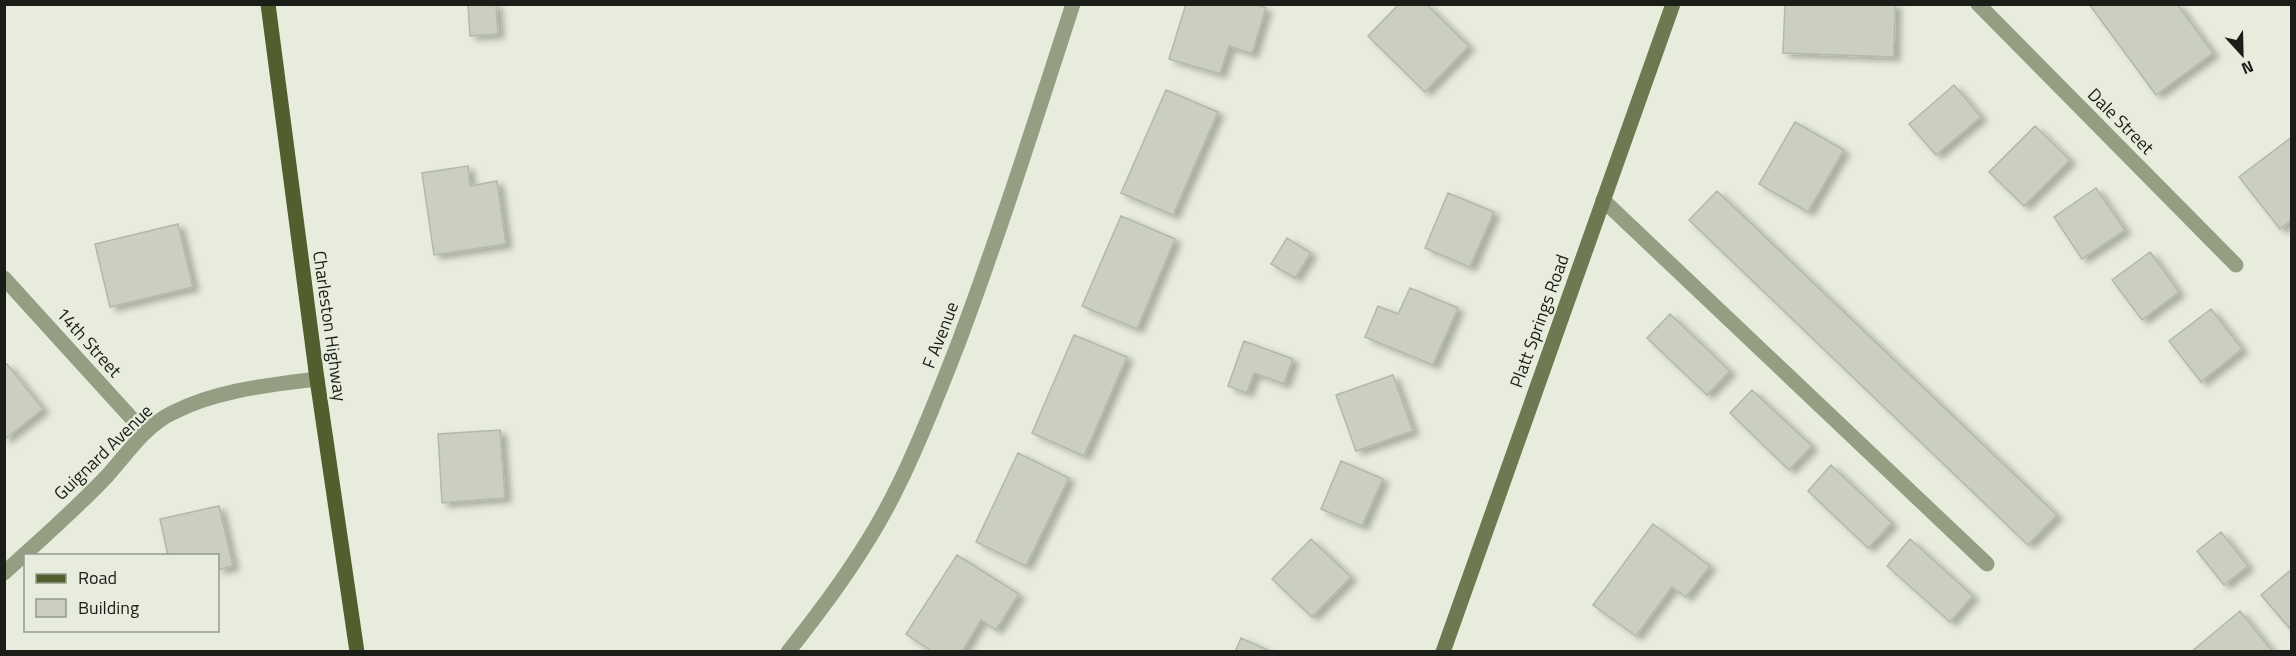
<svg xmlns="http://www.w3.org/2000/svg" width="2296" height="656" font-family="'Titillium Web',sans-serif">
<style>
.building{fill:#cacfc0;stroke:#b3b8aa;stroke-width:1.5;filter:url(#shadow)}
.lines{fill:none;stroke-linecap:round;stroke-linejoin:round}
.street{stroke:#959d83;stroke-width:15}
.secondary{stroke:#6d7951;stroke-width:15}
.primary{stroke:#525e2d;stroke-width:15}
.labels{text-anchor:middle;dominant-baseline:central;stroke-width:4.5;stroke-linejoin:round;paint-order:stroke}
.street-label{font-size:18px;fill:#1b1d18;stroke:#e7ecdd}
</style>
<defs>
<filter id="shadow"><feDropShadow dx="6" dy="4" stdDeviation="3" flood-color="#0004"/></filter>
</defs>
<rect width="100%" height="100%" fill="#e7ecdd"/>
<path class="building" d="M 468,4 L 496,4 L 498,34 L 470,36 Z
M 1186,4 L 1254,4 L 1266,8 L 1252,54 L 1229,46 L 1220,74 L 1169,59 Z
M 1399,4 L 1426,4 L 1469,46 L 1425,92 L 1368,36 Z
M 1785,4 L 1895,4 L 1894,57 L 1783,53 Z
M 2089,4 L 2177,4 L 2213,53 L 2156,95 Z
M 1954,85 L 1981,117 L 1936,155 L 1909,124 Z
M 1166,90 L 1218,112 L 1173,215 L 1121,193 Z
M 1795,122 L 1844,150 L 1808,212 L 1759,184 Z
M 2035,126 L 2070,160 L 2024,206 L 1989,172 Z
M 2292,137 L 2292,220 L 2280,229 L 2239,177 Z
M 468,166 L 470,186 L 497,181 L 506,244 L 434,255 L 422,173 Z
M 2096,188 L 2125,230 L 2082,259 L 2054,217 Z
M 1717,191 L 2057,515 L 2028,545 L 1689,220 Z
M 1448,193 L 1494,212 L 1470,267 L 1425,248 Z
M 1121,216 L 1175,239 L 1137,329 L 1082,306 Z
M 178,224 L 193,287 L 110,307 L 95,244 Z
M 1287,238 L 1311,253 L 1295,278 L 1271,264 Z
M 2150,252 L 2179,292 L 2142,320 L 2112,280 Z
M 1410,288 L 1458,308 L 1433,365 L 1365,337 L 1378,306 L 1398,314 Z
M 2211,309 L 2242,349 L 2201,382 L 2169,341 Z
M 1670,314 L 1730,371 L 1707,395 L 1647,338 Z
M 1074,335 L 1127,357 L 1084,456 L 1032,433 Z
M 1244,341 L 1293,359 L 1284,384 L 1254,373 L 1247,393 L 1228,386 Z
M 7,364 L 43,409 L 4,440 L 4,366 Z
M 1393,375 L 1413,431 L 1356,451 L 1336,395 Z
M 1752,390 L 1812,446 L 1789,470 L 1730,413 Z
M 500,430 L 505,498 L 442,503 L 438,434 Z
M 1018,453 L 1069,478 L 1026,566 L 976,542 Z
M 1341,461 L 1383,479 L 1362,526 L 1321,509 Z
M 1831,465 L 1892,523 L 1868,548 L 1808,491 Z
M 219,506 L 233,566 L 218,570 L 218,556 L 168,556 L 160,519 Z
M 1653,524 L 1710,566 L 1686,597 L 1672,587 L 1636,636 L 1593,605 Z
M 2221,532 L 2248,566 L 2224,585 L 2197,551 Z
M 1311,539 L 1351,577 L 1312,617 L 1272,579 Z
M 1910,539 L 1973,596 L 1950,622 L 1887,566 Z
M 957,555 L 1019,594 L 996,630 L 981,620 L 962,652 L 933,652 L 906,634 Z
M 2292,569 L 2292,631 L 2261,595 Z
M 2240,611 L 2273,652 L 2191,652 Z
M 1241,638 L 1272,652 L 1235,652 Z"/>
<g class="lines">
<path class="street" d="M 1978,4 L 2236,265
M 1603,200 L 1987,564
M 4,278 L 145,433
M 4,573 C 39,541 75,510 107,476 C 127,454 145,426 172,413 C 216,390 269,385 317,379
M 788,652 C 829,600 869,546 898,486 C 921,440 939,392 958,344 C 1000,232 1036,118 1073,4"/>
<path class="secondary" d="M 1443,652 L 1673,4"/>
<path class="primary" d="M 268,4 L 317,379 L 357,652"/>
</g>
<g class="labels">
<g class="street-label">
<text transform="translate(2121 121) rotate(45)">Dale Street</text>
<text transform="translate(1539 321) rotate(-70)">Platt Springs Road</text>
<text transform="translate(330 326) rotate(82)">Charleston Highway</text>
<text transform="translate(940 335) rotate(-69)">F Avenue</text>
<text transform="translate(89 342) rotate(48)">14th Street</text>
<text transform="translate(103 452) rotate(-44)">Guignard Avenue</text>
</g>
</g>
<rect width="2296" height="656" fill="none" stroke="#1b1d18" stroke-width="12"/>
<rect x="24" y="554" width="195" height="78" fill="#e7ecdd" stroke="#95998e" stroke-width="1.5"/>
<rect x="36" y="574" width="30" height="9" fill="#525e2d" stroke="#95998e" stroke-width="1.5"/>
<text x="78" y="584" font-size="18" fill="#1b1d18">Road</text>
<rect x="36" y="599" width="30" height="18" fill="#cacfc0" stroke="#95998e" stroke-width="1.5"/>
<text x="78" y="614" font-size="18" fill="#1b1d18">Building</text>
<g transform="translate(2242 54) rotate(158)" stroke="#e7ecdd" stroke-width="4.5" paint-order="stroke">
<path d="M0-4.5L10 22L0 15L-10 22Z" fill="#1b1d18"/>
<text y="-9" font-size="16" font-weight="bold" text-anchor="middle" fill="#1b1d18">N</text>
</g>
</svg>
